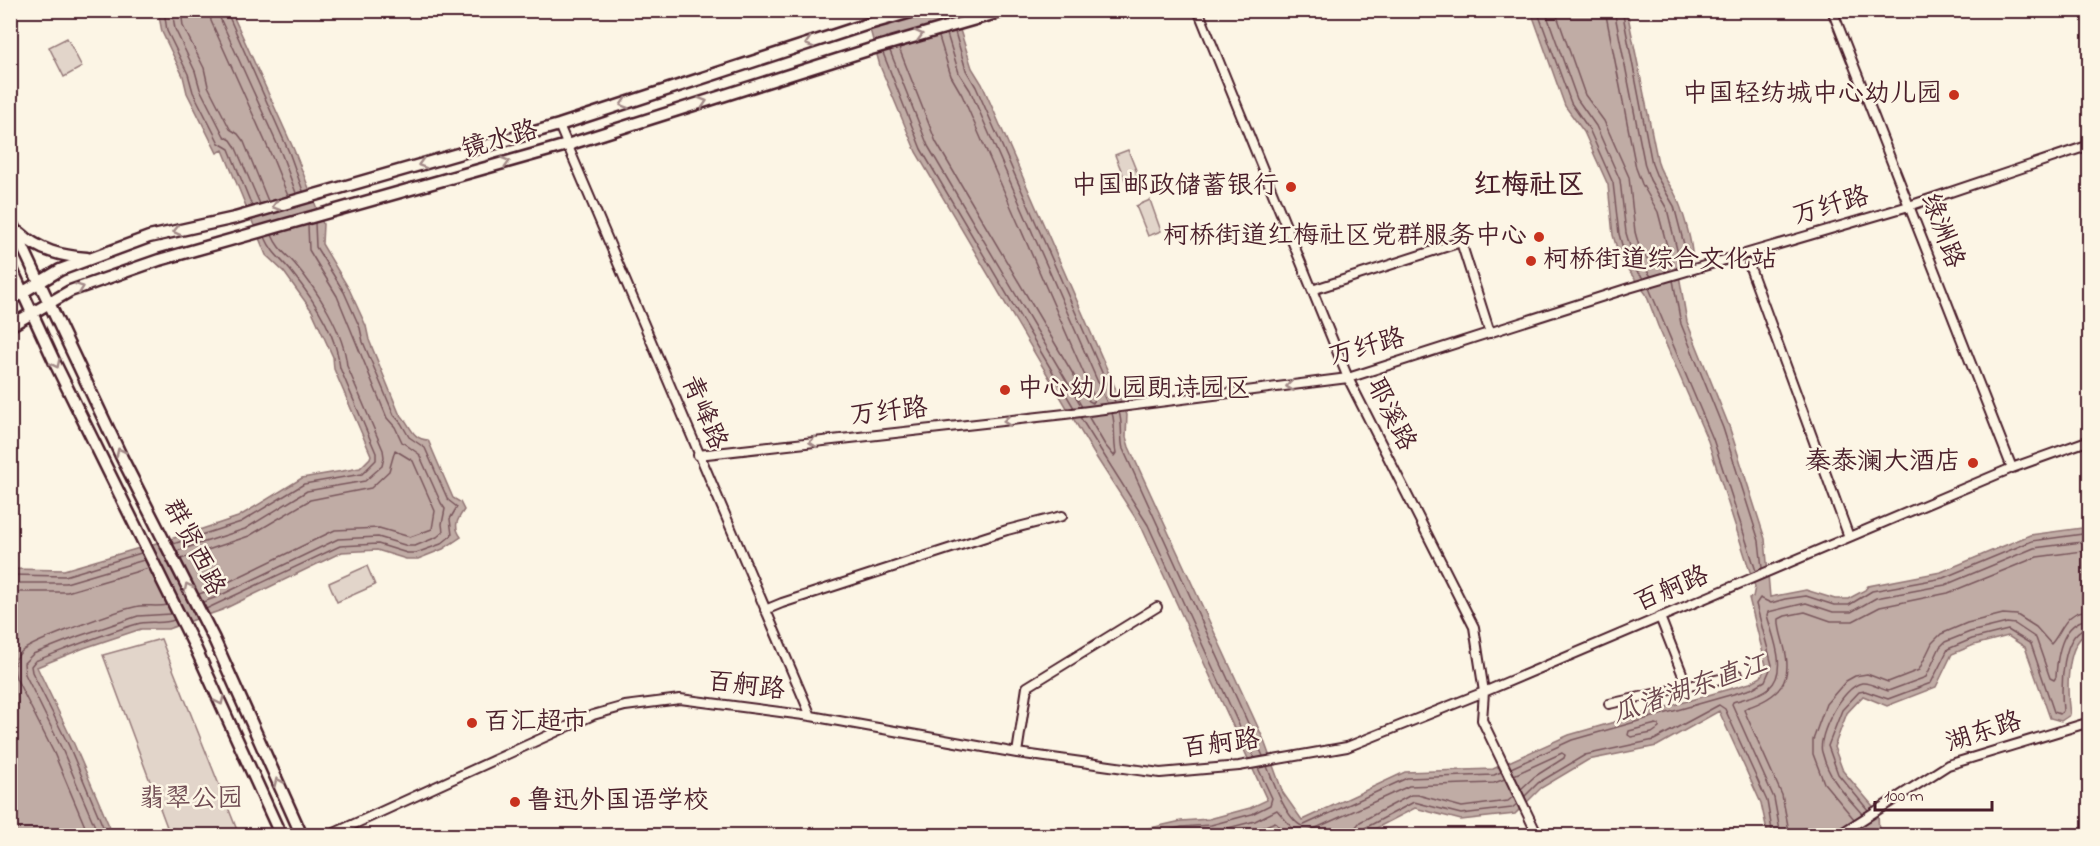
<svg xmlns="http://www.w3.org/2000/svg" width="2100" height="846" font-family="'Indie Flower','LXGW WenKai TC',sans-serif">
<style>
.green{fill:#e2d5ca;stroke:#967a7a;stroke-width:1.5}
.water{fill:#c0aca5;stroke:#917474;stroke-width:1.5}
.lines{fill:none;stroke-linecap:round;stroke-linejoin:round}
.shore{stroke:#79575c;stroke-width:1.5}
.minor-casing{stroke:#4a1f2b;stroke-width:12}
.major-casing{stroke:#4a1f2b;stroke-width:15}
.minor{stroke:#fcf5e5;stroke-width:8}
.major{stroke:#fcf5e5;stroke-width:10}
.oneway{stroke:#a38a88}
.poi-dot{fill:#c8321e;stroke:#fcf5e5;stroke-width:2}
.labels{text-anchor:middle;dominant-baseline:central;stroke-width:5;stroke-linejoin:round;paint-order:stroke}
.poi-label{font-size:26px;fill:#4a1f2b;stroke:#fcf5e5;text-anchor:end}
.street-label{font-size:26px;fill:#4a1f2b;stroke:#fcf5e5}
.park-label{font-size:26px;fill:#704c53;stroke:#fcf5e5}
.water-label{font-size:27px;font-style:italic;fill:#6d4950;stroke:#fcf5e5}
.quarter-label{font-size:28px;font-weight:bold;fill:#4a1f2b;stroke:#fcf5e5}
</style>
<rect width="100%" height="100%" fill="#fcf5e5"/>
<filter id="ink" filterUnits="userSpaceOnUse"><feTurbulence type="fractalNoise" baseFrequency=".0167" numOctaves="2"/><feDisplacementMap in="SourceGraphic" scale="12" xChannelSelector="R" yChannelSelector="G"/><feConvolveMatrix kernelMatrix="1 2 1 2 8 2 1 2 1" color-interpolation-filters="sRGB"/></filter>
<g filter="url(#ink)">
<path class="green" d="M 67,38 L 82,67 L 64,77 L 49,47 Z
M 1128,150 L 1138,175 L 1125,180 L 1115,155 Z
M 1150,200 L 1161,231 L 1148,236 L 1136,206 Z
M 367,566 L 375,585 L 337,602 L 329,583 Z
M 161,639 L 239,835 L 170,835 L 103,655 Z"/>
<path class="water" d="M 158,11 L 231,11 L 294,150 L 323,224 L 322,244 L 349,289 L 366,326 L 369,340 L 399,413 C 410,422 411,440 428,440 L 453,498 L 460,502 L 464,510 C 457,520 453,526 461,537 L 443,549 L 418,559 L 406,559 L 377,550 L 342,552 L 222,610 L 168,629 L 141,629 L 84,648 L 37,667 L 74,744 L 113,835 L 11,836 L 11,569 L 64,570 L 184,535 L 238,517 L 302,478 L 360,468 L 370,458 L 371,455 L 334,369 L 333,357 L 312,311 L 284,272 L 266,255 L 223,150 L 217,153 L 187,93 L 183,76 L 162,32 Z
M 865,11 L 954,11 L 972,68 L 982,84 L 1127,415 L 1126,437 L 1129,447 L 1263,738 L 1283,793 L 1302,820 L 1405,772 L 1493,769 L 1569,735 L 1750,683 L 1761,677 L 1766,665 L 1749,598 L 1753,597 L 1755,587 L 1708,441 L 1658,326 L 1646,294 L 1620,259 L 1613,235 L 1608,185 L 1584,132 L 1565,106 L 1531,11 L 1627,11 L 1658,163 C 1661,174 1668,182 1674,192 C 1682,207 1695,248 1692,265 L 1679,275 L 1687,322 L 1729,426 L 1765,539 L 1770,597 L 1806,590 L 1835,599 L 1848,599 L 1865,590 L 1868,586 L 1941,572 L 2030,535 L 2089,527 L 2089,631 C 2086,634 2081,637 2079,640 C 2066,657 2067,695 2070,715 L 2061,721 L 2050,718 L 2025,647 L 2008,636 L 1974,645 L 1952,654 L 1936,687 L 1887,706 L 1863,696 L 1847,713 L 1834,747 L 1843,771 L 1878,812 L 1879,835 L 1768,835 L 1761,803 L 1719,711 L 1657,746 L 1588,760 L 1541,788 L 1515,814 L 1461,820 L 1415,808 L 1363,835 L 1104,835 L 1121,829 L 1142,830 L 1181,821 L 1209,819 L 1250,808 L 1267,800 L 1142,528 L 1093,452 L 916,152 L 880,66 Z"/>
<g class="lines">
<path class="shore" d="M 164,10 L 167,31 L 188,74 L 193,92 L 219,143 L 229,149 L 252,206
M 172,10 L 175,29 L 195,71 L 200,89 L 224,136 L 231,140 L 235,146 L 260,204
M 181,10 L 183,26 L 204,68 L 208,86 L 230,129 L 238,134 L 244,142 L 268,201
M 210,10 L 211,21 L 273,159 L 288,196
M 219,10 L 220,18 L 282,155 L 296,193
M 226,10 L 289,152 L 303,191
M 1537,10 L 1571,103 L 1589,129 L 1613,183 L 1619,234 L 1625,256 L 1631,266 L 1643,278
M 1545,10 L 1577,99 L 1596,126 L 1620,180 L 1626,233 L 1632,253 L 1651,276
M 1555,10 L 1585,95 L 1604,121 L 1629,177 L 1635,232 L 1640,250 L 1644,256 L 1656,266 L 1668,250 L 1658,212 L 1642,184 L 1636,168 L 1605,10
M 1614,10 L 1645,166 L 1650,180 L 1667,209 L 1678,254 L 1668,264 L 1665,272
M 1622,10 L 1652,164 L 1657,177 L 1674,206 L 1687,256 L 1686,262 L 1673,270
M 955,32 L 966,70 L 976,87 L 1115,402
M 947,34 L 959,73 L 970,90 L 1107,403
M 899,48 L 936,142 L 1089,401 L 1093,403 L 1095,399 L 962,95 L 951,76 L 939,37
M 890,51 L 928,146 L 1082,407
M 883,53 L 921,149 L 1074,408
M 1673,280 L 1681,324 L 1723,428 L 1759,541 L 1762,568
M 1649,288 L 1713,439 L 1756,571
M 1119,412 C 1123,424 1120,437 1123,449 L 1263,756
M 1088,416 L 1105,445 L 1114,456 L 1116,453 C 1113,439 1116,425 1112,413
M 1080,417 L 1148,525 L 1254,758
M 173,544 L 241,522 L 304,484 L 362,474 L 376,460 L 376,453 L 340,368 C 337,334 311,296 290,270 C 279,257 272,253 265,237
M 177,551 L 245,529 L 307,491 L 365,481 L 382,466 L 384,457 L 383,450 L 347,366 C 344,332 317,290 295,264 C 285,253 278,249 272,235
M 181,559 L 249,536 L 310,500 L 371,488 L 389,471 L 395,450 L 413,461 L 435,511 L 432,529 L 410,537 L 379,528 L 335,530 L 214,589 L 199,594
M 10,575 L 65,576 L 141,553
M 10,583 L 66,583 L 144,560
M 10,592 L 67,592 L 149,568
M 203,602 L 217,597 L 338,539 L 378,537 L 408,546 L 415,546 L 437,537 L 443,532 L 442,524 L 445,509 L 441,503 L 419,454 L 402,442 L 395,427 L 387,418 L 337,296 L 309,250 L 308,225
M 206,609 L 340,546 L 378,544 L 407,553 L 416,553 L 441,544 L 452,535 L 450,519 L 457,507 L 448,500 L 425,448 L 409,437 L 401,423 L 394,415 L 363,342 L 360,328 L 344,292 L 316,247 L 315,223
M 1656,724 L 1659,725 L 1659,728 L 1652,733 L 1631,737 L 1628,735 L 1629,731 Z
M 1267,766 C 1273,782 1286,819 1302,826 L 1407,778 L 1494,775 L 1501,772
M 1511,768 L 1572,740 L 1751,689 L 1765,681 L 1772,665 L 1756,604 L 1760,598 L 1771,603 L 1785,599 L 1806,596 L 1834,605 L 1849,605 L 1872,591 L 1943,578 L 2032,541 L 2090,533
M 1514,775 L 1562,753 L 1565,755 L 1564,758 L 1534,777 L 1521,789
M 1525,796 L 1538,783 L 1585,755 L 1654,740 L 1719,705 L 1725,709 L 1767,801 L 1773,836
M 1868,810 L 1838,774 L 1828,746 L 1842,710 L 1859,692 L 1865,691 L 1888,699 L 1931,683 L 1948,649 L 1972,639 L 2008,630 L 2031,644 L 2054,712 L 2060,714 L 2063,711 C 2061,689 2060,630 2090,627
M 1862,814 C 1844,793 1829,780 1822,752 C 1817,736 1843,686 1862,683 C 1870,682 1880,689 1888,691 L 1926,677 L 1940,647 L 1945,642 L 1970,632 L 2007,623 L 2015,624 L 2036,638 L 2050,678 L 2054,680 L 2056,677 C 2057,656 2062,621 2090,619
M 1854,819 L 1824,783 L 1813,754 L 1813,740 L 1826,704 L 1846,681 L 1855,676 L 1867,674 L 1888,682 L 1919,670 L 1932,643 L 1941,634 L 1967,623 L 2003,614 L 2017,615 L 2036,627 L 2051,644 C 2063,631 2064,611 2090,610
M 89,836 L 54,753 L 16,678 C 13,669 14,659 21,652 C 30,642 124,608 139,606 C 148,605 158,607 167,605
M 99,836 L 62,749 L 25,674 L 24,663 L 33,654 L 79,636 L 138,616 L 171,614
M 107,836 L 69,746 L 32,672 L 31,666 L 35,661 C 69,648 102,634 137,624 C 149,620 162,625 174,620
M 1145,836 L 1182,827 L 1211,825 L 1252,814 L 1270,805 L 1272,798 L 1258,768
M 1181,836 L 1213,832 L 1255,821 L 1277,810 L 1293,829 L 1305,833 L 1409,786 L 1494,783 L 1505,779
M 1233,836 L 1256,830 L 1275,822 L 1286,836
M 1354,836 L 1355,828 L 1360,822 L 1411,795 L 1418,795 L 1462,807 L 1508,801 L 1513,797
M 1361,836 L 1365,828 L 1414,802 L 1461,814 L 1512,808 L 1517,804
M 1781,836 L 1774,798 L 1732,704 L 1733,702 C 1745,698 1760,696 1769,688 C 1789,671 1772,635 1767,615 L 1768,612 L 1806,603 L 1833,612 L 1851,612 L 1876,598 L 1945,585 L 2034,548 L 2090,541
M 1790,836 L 1782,795 L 1744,710 L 1746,708 C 1779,697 1794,682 1784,646 C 1782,637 1778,627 1779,619 L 1785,616 L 1805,612 L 1831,621 L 1853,621 L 1880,607 L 1948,593 L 2037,557 L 2090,550"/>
<g class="minor-casing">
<path id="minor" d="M 1198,10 L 1348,378 L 1474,627 L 1484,692 L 1482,720 L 1538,836
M 1832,10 L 2012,468
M 559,125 L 811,716
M 1749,265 L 1849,537
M 1312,290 L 1461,242 L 1490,333
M 698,455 L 1065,414 L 1348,378 L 1629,288 L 1909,206 L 2090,145
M 765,610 L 782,603 L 1007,530 L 1062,516
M 1660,617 L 1687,686
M 1609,704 L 1738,675
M 1017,753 L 1027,687 L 1157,607
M 328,836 L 593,715 L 625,706 L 680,699 L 811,716 L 1017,753 L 1160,773 L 1239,766 L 1347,747 L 1484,692 L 2012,468 L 2090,440
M 1837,836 L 1948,765 L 2090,722"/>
</g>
<g class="major-casing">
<path id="major" d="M 10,220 L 122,458 L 214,639 L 302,836
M 20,233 C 39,251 62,256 87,258
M 10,265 L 55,363 L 195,647 L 281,836
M 10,300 L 60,270 L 149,237 L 235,218 L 559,125 L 865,25 L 918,10
M 10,326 L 70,291 L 159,260 L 567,145 L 871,49 L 1007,10"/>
</g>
<use href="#minor" class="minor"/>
<use href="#major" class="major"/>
</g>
<defs><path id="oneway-chevron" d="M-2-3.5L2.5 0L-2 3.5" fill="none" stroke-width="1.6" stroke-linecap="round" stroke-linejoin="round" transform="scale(1.5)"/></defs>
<g class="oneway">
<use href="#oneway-chevron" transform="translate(919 35) rotate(-15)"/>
<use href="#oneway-chevron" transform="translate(809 43) rotate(162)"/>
<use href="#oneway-chevron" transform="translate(703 102) rotate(-18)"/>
<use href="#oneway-chevron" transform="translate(624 104) rotate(162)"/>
<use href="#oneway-chevron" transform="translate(506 162) rotate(-16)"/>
<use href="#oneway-chevron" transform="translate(422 164) rotate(164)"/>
<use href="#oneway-chevron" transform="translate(276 206) rotate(164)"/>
<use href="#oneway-chevron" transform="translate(177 231) rotate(167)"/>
<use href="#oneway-chevron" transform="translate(80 288) rotate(-20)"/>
<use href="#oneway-chevron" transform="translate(56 364) rotate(64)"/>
<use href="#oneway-chevron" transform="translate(1290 386) rotate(173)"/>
<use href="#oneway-chevron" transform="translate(1007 421) rotate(174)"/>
<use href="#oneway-chevron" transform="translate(813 442) rotate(174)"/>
<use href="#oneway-chevron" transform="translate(120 452) rotate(-116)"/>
<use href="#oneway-chevron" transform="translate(188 587) rotate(-117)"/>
<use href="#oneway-chevron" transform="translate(220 701) rotate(65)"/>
<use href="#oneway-chevron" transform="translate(278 782) rotate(-114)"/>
</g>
</g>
<g class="poi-dot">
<circle cx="1954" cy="95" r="6"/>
<circle cx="1291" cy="187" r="6"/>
<circle cx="1539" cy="237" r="6"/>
<circle cx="1531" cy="261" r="6"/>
<circle cx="1005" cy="390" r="6"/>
<circle cx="1973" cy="463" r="6"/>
<circle cx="472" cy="723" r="6"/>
<circle cx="515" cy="802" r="6"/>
</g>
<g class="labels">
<g class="poi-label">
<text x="1942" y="95">中国轻纺城中心幼儿园</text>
<text x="1279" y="187">中国邮政储蓄银行</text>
<text x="1527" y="237">柯桥街道红梅社区党群服务中心</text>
<text x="1543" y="261" text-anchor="start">柯桥街道综合文化站</text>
<text x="1017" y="390" text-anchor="start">中心幼儿园朗诗园区</text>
<text x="1961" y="463">秦泰澜大酒店</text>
<text x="484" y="723" text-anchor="start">百汇超市</text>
<text x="527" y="802" text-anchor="start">鲁迅外国语学校</text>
</g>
<g class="street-label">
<text transform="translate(500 141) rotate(-16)">镜水路</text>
<text transform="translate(1831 207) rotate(-16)">万纤路</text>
<text transform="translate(1941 231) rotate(69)">绿洲路</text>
<text transform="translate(1367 348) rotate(-15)">万纤路</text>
<text transform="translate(703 413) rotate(67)">青峰路</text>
<text transform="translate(889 413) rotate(-6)">万纤路</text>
<text transform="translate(1390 415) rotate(63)">耶溪路</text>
<text transform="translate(193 548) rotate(63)">群贤西路</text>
<text transform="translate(1672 590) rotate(-23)">百舸路</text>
<text transform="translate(746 687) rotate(7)">百舸路</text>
<text transform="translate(1984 733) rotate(-18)">湖东路</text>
<text transform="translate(1221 745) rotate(-7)">百舸路</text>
</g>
<g class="park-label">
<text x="191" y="800">翡翠公园</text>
</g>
<g class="water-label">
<text transform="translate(1690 690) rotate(-19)">瓜渚湖东直江</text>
</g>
<g class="quarter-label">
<text x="1529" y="186">红梅社区</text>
</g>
</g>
<rect width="2100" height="846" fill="none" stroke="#fcf5e5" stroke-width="36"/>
<rect x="18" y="18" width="2064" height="810" fill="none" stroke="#4a1f2b" stroke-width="2" filter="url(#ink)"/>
<path d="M1875 801v9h117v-9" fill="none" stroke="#4a1f2b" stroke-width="3"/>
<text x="1884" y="801" font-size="18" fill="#4a1f2b" stroke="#fcf5e5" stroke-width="4.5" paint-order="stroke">100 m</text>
</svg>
